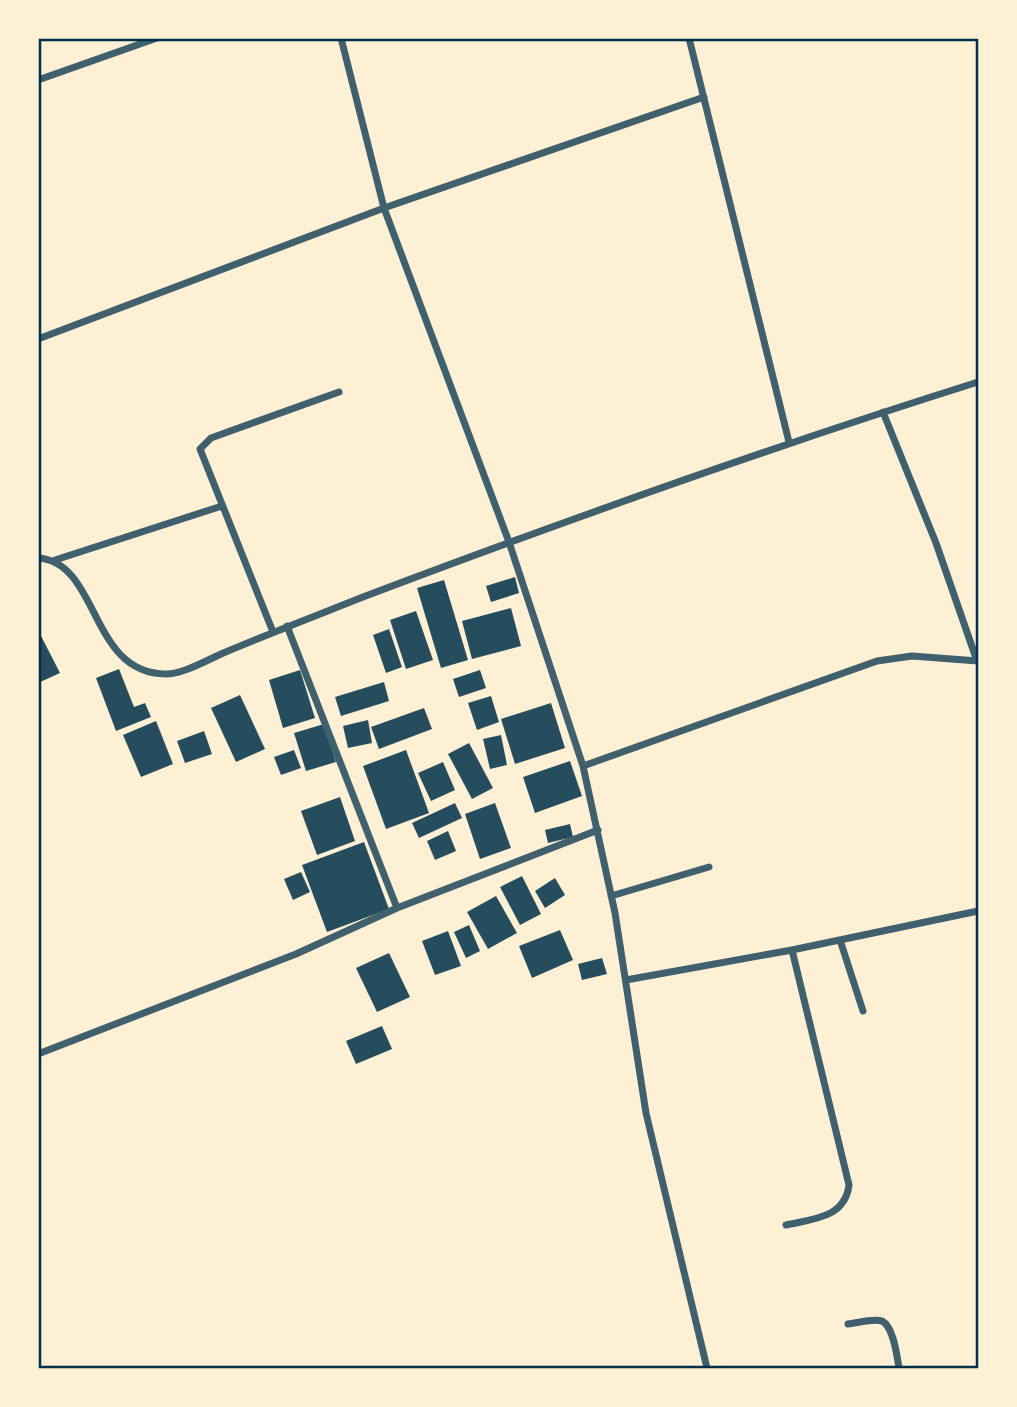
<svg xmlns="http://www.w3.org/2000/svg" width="1017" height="1407" font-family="'Noto Sans',sans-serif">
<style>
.building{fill:#264d5e}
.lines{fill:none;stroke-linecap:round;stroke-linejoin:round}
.minor{stroke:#3f606c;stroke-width:7}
.neatline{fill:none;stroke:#003049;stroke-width:2.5}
</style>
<rect width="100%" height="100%" fill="#fdf0d5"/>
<path class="building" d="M 515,577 L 519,593 L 491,602 L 486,586 Z
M 444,580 L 468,660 L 441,668 L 417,588 Z
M 511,608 L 521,646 L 472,659 L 462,621 Z
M 416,611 L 433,660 L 406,669 L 390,620 Z
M 389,629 L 402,667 L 386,673 L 373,635 Z
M 38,630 L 60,673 L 38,683 Z
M 119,669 L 134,707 L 145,703 L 151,717 L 116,731 L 96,678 Z
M 300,670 L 315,718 L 283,728 L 269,680 Z
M 480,670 L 486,688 L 459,697 L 453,679 Z
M 384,682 L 389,701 L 341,716 L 335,697 Z
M 240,695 L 265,749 L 236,762 L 211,708 Z
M 491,696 L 499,722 L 477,730 L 468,703 Z
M 551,703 L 565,748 L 515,764 L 501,719 Z
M 424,708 L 432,729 L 379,749 L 371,727 Z
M 368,720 L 372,743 L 348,748 L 343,726 Z
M 156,721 L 173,764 L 141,777 L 123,735 Z
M 324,724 L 336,762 L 306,771 L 294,733 Z
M 204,731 L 212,754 L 185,763 L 177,741 Z
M 501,735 L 507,765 L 490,769 L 483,739 Z
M 469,743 L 493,788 L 472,799 L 448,754 Z
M 294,750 L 301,768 L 281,775 L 274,757 Z
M 406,750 L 429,813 L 386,829 L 363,766 Z
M 570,761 L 582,796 L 535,813 L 523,777 Z
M 443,762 L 455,790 L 431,801 L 418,773 Z
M 340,797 L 355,841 L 317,855 L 301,811 Z
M 455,803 L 462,818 L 419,838 L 412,823 Z
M 495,803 L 511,848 L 480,859 L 465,814 Z
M 570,824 L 573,837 L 548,843 L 545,830 Z
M 448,831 L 456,851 L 435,860 L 427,841 Z
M 364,842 L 389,909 L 327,932 L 302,865 Z
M 301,872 L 310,892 L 293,900 L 284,879 Z
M 522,876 L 541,914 L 520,925 L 500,887 Z
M 555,878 L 565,895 L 545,908 L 535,891 Z
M 496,896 L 517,933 L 488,949 L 467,912 Z
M 469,925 L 480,951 L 466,958 L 454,932 Z
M 560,930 L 573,960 L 532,978 L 519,946 Z
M 448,931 L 461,966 L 435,975 L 422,941 Z
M 389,953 L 410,997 L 377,1012 L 356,968 Z
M 602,958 L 607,974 L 582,980 L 578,964 Z
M 382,1026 L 392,1049 L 356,1064 L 346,1041 Z"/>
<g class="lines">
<path class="minor" d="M 341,38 L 384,208 L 509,542 L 583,766 L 615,913 L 646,1113 L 707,1368
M 689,38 L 789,442
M 38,80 L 157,38
M 38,339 L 384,208 L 704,97
M 883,412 L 936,543 L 977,661
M 38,558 C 100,562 89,674 166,674 C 183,674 205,661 221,654 C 268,634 315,616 363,597 C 567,520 771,447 978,382
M 55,560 L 222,506
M 287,626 L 397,908 L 598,830
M 273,632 L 200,449 L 211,438 L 339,392
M 583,766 L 877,661 L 912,656 L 978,661
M 611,896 L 709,867
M 840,940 L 863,1011
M 626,980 L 792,950 L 978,911
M 38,1054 L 296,954 L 397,908
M 786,1225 C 813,1219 845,1218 849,1185 L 792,950
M 848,1324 C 857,1323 874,1318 882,1321 C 894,1327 897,1357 899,1368"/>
</g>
<rect width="1017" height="1407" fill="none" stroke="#fdf0d5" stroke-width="80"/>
<rect x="40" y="40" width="937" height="1327" class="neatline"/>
</svg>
